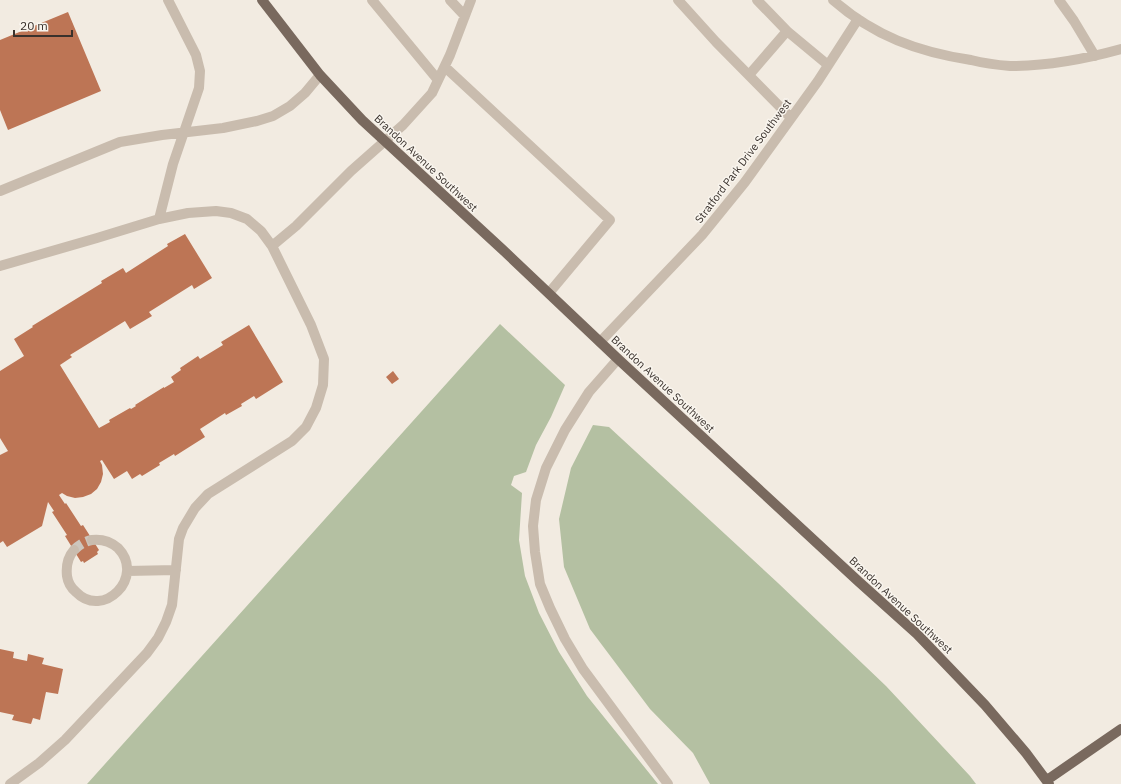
<svg xmlns="http://www.w3.org/2000/svg" width="1121" height="784" font-family="'IBM Plex Sans',sans-serif">
<style>
.green{fill:#b4c0a2}
.building{fill:#bd7555}
.lines{fill:none;stroke-linecap:round;stroke-linejoin:round}
.minor-tunnel{stroke:#cdc6bd;stroke-width:10;stroke-dasharray:10 5;stroke-linecap:butt}
.minor{stroke:#c9bcae;stroke-width:10}
.major{stroke:#79695e;stroke-width:10}
.labels{text-anchor:middle;dominant-baseline:central;stroke-width:3;stroke-linejoin:round;paint-order:stroke}
.street-label{font-size:11px;fill:#39312c;stroke:#f9f5ee}
</style>
<rect width="100%" height="100%" fill="#f2ebe1"/>
<path class="green" d="M 500,324 L 565,385 L 551,417 L 536,445 L 526,472 L 514,476 L 511,485 L 522,493 L 519,540 L 525,576 L 539,613 L 559,652 L 587,696 L 658,784 L 87,784 Z
M 593,425 L 609,427 L 778,583 L 886,686 L 970,776 L 976,784 L 710,784 L 693,753 L 650,709 L 590,629 L 564,567 L 559,519 L 571,468 Z"/>
<path class="building" d="M 68,12 L 101,91 L 8,130 L 0,110 L 0,40 Z
M 185,234 L 212,278 L 194,289 L 192,285 L 149,312 L 152,316 L 130,329 L 125,321 L 70,355 L 72,357 L 60,365 L 99,428 L 110,422 L 109,420 L 130,408 L 131,409 L 136,406 L 135,405 L 164,387 L 164,388 L 174,382 L 171,377 L 181,370 L 180,368 L 198,356 L 200,359 L 223,345 L 221,342 L 249,325 L 283,382 L 256,399 L 254,396 L 241,404 L 242,406 L 226,415 L 225,413 L 200,429 L 205,437 L 175,456 L 174,454 L 159,463 L 160,465 L 142,476 L 140,474 L 132,479 L 127,471 L 114,479 L 102,460 L 100,461 L 102,465 L 103,474 L 101,482 L 97,489 L 91,494 L 83,497 L 75,498 L 67,496 L 62,493 L 59,495 L 65,504 L 66,503 L 81,526 L 83,525 L 99,550 L 97,552 L 98,554 L 84,563 L 83,561 L 81,562 L 65,536 L 67,535 L 52,512 L 54,511 L 48,502 L 42,526 L 7,547 L 3,541 L 0,543 L 0,455 L 8,451 L 0,438 L 0,371 L 24,356 L 14,339 L 33,327 L 32,326 L 102,283 L 101,281 L 123,268 L 126,273 L 168,246 L 167,244 Z
M 393,371 L 399,379 L 392,384 L 386,377 Z
M 0,649 L 14,652 L 13,658 L 27,661 L 28,654 L 44,658 L 42,664 L 63,669 L 58,694 L 46,692 L 40,720 L 33,718 L 31,724 L 12,720 L 14,715 L 0,712 Z"/>
<g class="lines">
<path class="minor-tunnel" d="M 74,550 C 79,545 85,541 92,540"/>
<path class="minor" d="M 372,0 L 438,80
M 450,0 L 465,16
M 678,0 L 716,42 L 791,118
M 833,0 C 874,36 918,52 971,60 C 983,63 997,65 1010,66 C 1048,66 1085,59 1121,49
M 1059,0 L 1074,21 L 1095,56
M 787,31 L 828,65
M 445,67 L 610,220 L 549,293
M 749,75 L 787,31 L 757,0
M 0,191 L 120,142 L 162,135 L 223,128 L 257,121 L 273,116 L 290,106 L 305,93 L 320,75
M 159,219 L 173,164 L 199,88 L 200,71 L 196,55 L 168,0
M 272,246 L 296,226 L 351,171 L 403,125 L 432,93 L 450,55 L 471,0
M 0,266 L 97,238 L 159,219 L 188,213 L 216,211 L 231,213 L 247,219 L 261,231 L 272,246 L 311,325 L 324,359 L 323,385 L 316,408 L 306,427 L 292,441 L 208,494 L 195,508 L 183,528 L 179,539 L 172,605 L 166,622 L 158,638 L 147,653 L 65,740 L 39,763 L 10,784
M 600,342 L 702,235 L 745,182 L 818,81 L 858,19
M 618,359 L 589,392 L 565,430 L 546,468 L 536,500 L 533,526 L 535,552 L 540,584 L 550,608 L 565,639 L 583,669 L 668,784
M 74,550 C 67,558 66,567 67,576 C 68,583 71,588 76,592 C 103,620 146,577 118,548 C 111,542 101,539 92,540
M 127,571 L 176,570"/>
<path class="major" d="M 262,0 L 320,75 L 362,120 L 503,250 L 618,359 L 858,581 L 917,634 L 985,705 L 1026,753 L 1049,784
M 1047,780 L 1121,729"/>
</g>
<g class="labels">
<g class="street-label">
<text transform="translate(743 161) rotate(-53)">Stratford Park Drive Southwest</text>
<text transform="translate(426 163) rotate(43)">Brandon Avenue Southwest</text>
<text transform="translate(663 384) rotate(43)">Brandon Avenue Southwest</text>
<text transform="translate(901 605) rotate(43)">Brandon Avenue Southwest</text>
</g>
</g>
<path d="M14 30v6h58v-6" fill="none" stroke="#39312c" stroke-width="2"/>
<text x="20" y="30" font-size="12" fill="#39312c" stroke="#f9f5ee" stroke-width="3" paint-order="stroke">20 m</text>
</svg>
